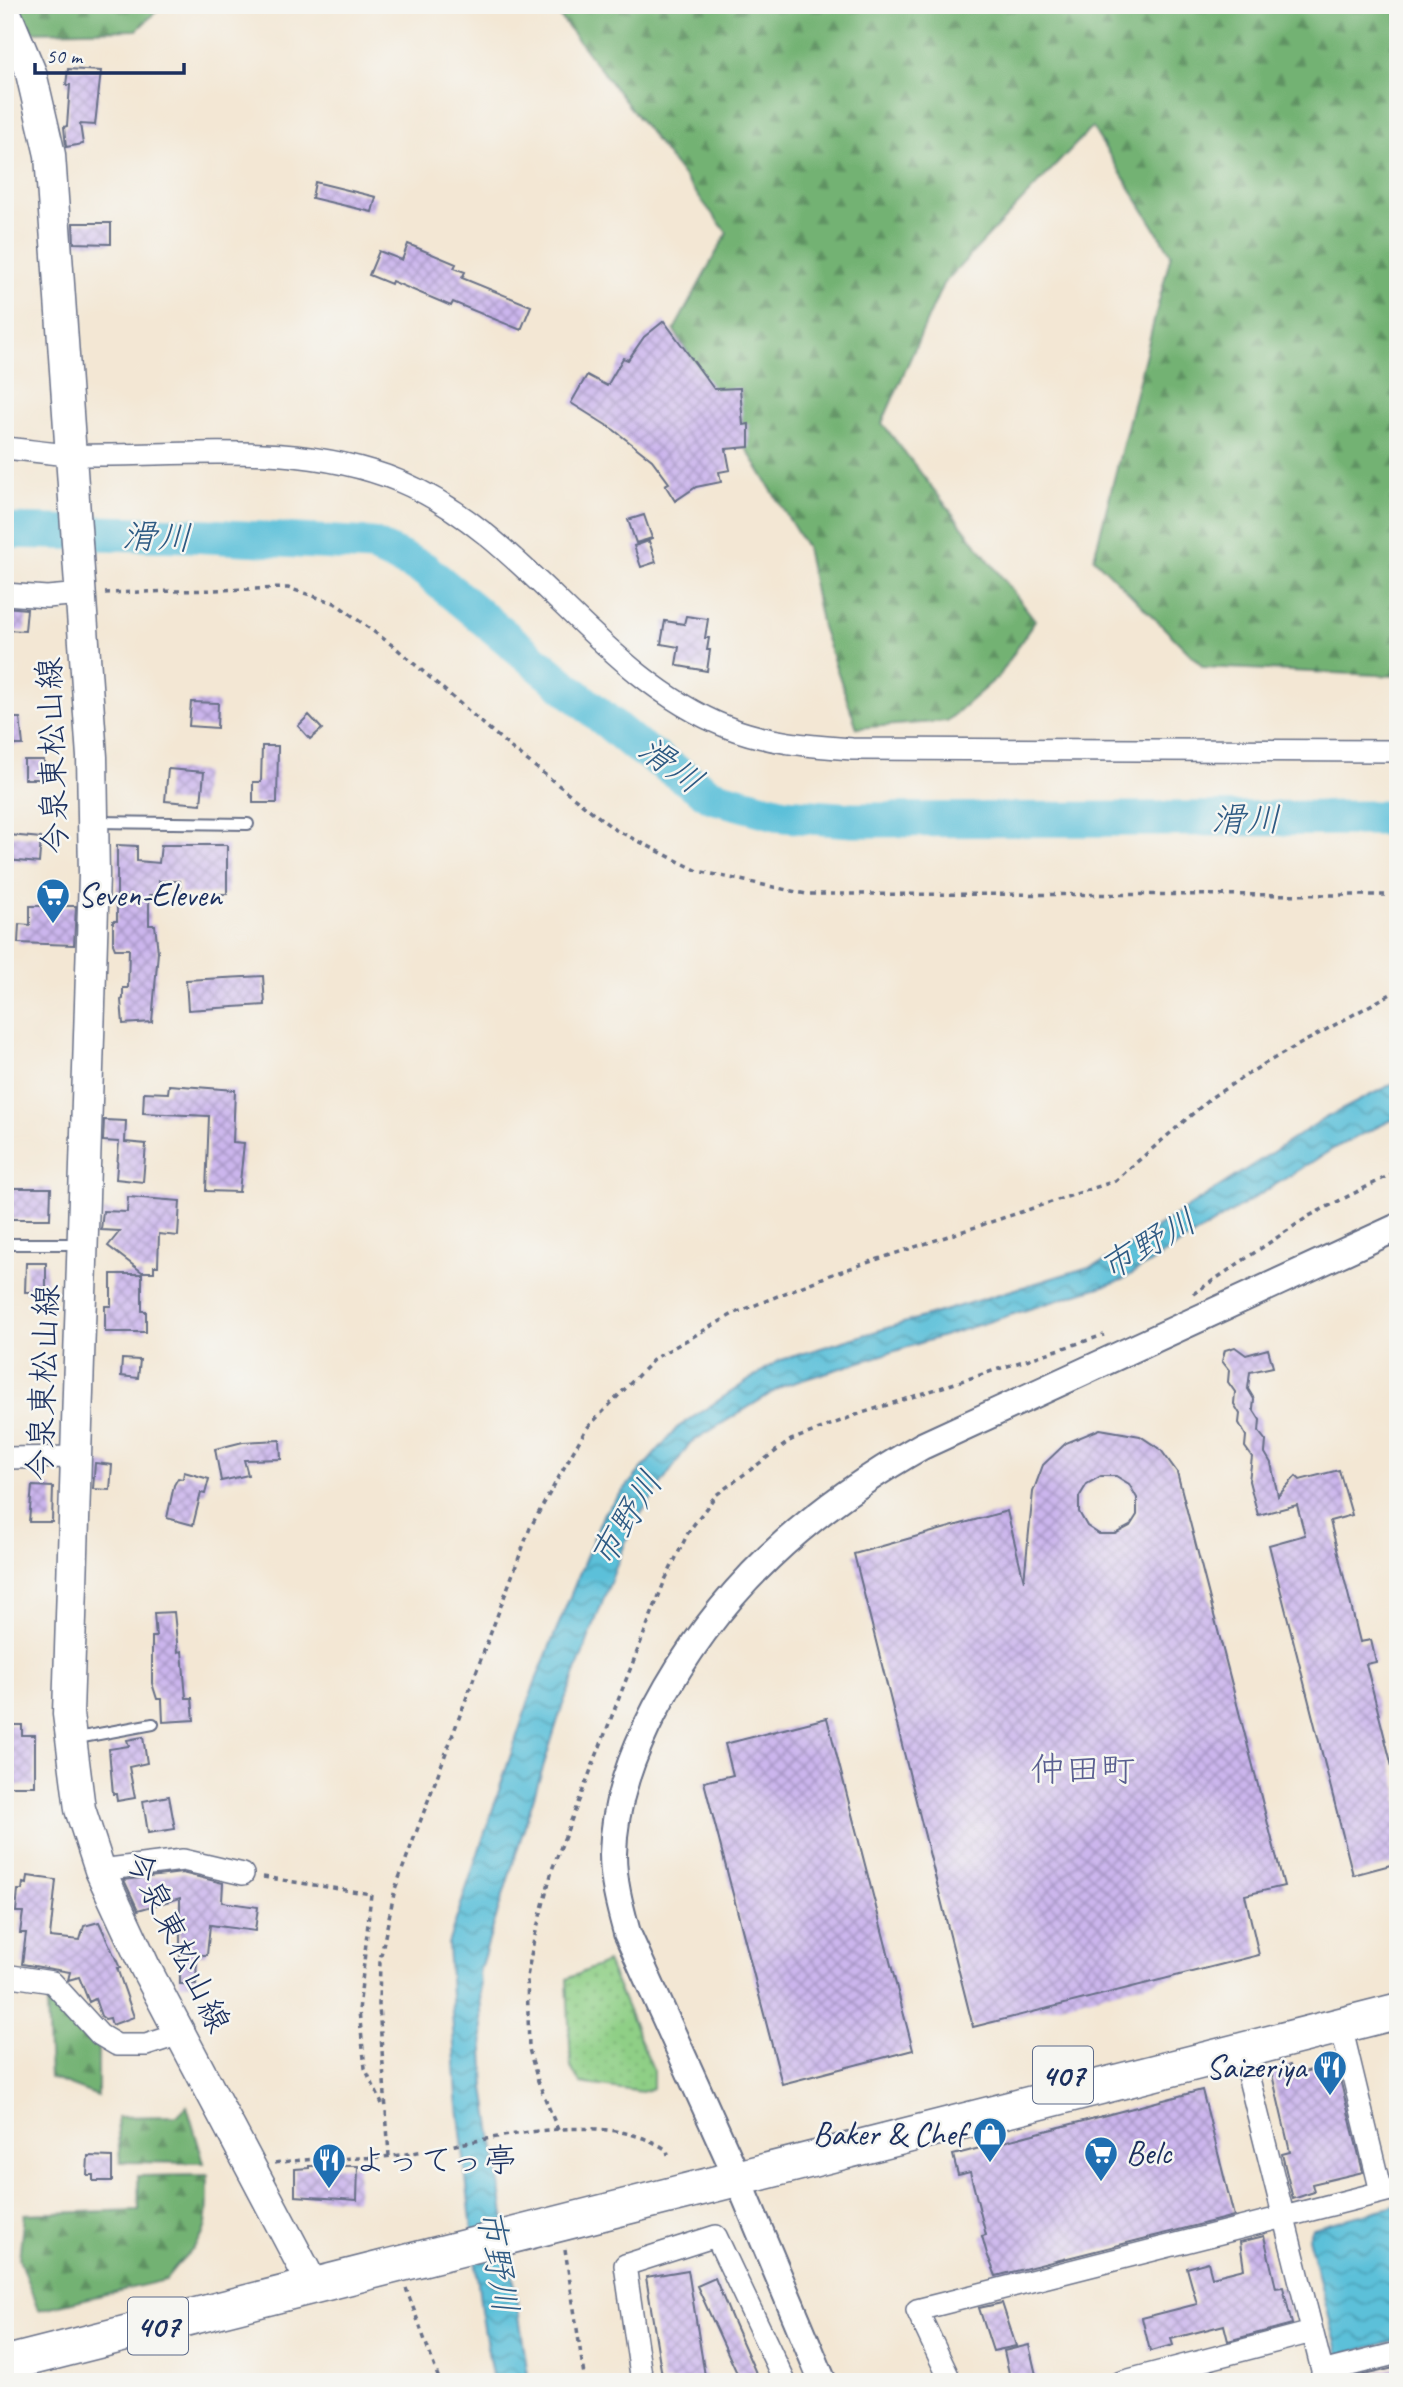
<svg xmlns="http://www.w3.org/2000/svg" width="1403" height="2387" font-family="Caveat,'Klee One',sans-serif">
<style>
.grass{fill:url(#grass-dots);stroke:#557f72;stroke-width:2}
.forest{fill:url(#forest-firs);stroke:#477068;stroke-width:2}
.water{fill:url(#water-waves);stroke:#3b789c;stroke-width:2}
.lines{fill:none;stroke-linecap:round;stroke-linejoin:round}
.river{stroke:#5bc0d9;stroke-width:35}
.building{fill:url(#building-cross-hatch);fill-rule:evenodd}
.service-casing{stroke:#676f87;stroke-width:14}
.minor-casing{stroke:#676f87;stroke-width:24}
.tertiary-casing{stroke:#676f87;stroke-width:30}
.secondary-casing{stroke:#676f87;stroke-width:33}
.trunk-casing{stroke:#676f87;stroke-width:38}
.path{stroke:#676f87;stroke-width:3.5;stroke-dasharray:5 5;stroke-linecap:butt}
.service{stroke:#fff;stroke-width:10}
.minor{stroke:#fff;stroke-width:21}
.tertiary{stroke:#fff;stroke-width:26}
.secondary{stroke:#fff;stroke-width:30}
.trunk{stroke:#fff;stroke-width:35}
.labels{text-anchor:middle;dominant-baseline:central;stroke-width:5;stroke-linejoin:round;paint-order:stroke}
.shield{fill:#f6f6f2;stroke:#5d6b8a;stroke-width:2}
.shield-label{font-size:32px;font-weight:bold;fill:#1b2f5e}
.street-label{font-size:33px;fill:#1b2f5e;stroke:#f6f6f2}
.poi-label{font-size:33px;fill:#1b2f5e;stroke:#f6f6f2;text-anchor:start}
.water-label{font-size:35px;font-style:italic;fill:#2e5a83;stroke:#f6f6f2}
.neighbourhood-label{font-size:35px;fill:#595e90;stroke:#f6f6f2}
</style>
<defs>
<pattern id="grass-dots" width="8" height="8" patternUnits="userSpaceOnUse" patternTransform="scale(1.75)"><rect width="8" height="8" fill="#8fcf86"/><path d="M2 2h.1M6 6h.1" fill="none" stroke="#7bb276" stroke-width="1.8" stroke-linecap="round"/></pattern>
<pattern id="forest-firs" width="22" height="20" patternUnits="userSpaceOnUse" patternTransform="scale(1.75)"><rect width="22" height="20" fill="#73b273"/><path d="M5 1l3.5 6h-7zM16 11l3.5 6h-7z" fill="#5e9162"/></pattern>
<pattern id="water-waves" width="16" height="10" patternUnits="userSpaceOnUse" patternTransform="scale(1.75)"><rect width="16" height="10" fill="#5bc0d9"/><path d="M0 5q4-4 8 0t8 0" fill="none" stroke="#4a9cb3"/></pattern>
<pattern id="building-cross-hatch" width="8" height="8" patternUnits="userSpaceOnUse" patternTransform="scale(1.75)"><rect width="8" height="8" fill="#ccb6ed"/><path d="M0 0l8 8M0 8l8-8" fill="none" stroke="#a594c3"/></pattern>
</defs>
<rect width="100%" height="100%" fill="#f6f6f2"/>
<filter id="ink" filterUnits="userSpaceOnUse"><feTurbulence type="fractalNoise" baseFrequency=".0143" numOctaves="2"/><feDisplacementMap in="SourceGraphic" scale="14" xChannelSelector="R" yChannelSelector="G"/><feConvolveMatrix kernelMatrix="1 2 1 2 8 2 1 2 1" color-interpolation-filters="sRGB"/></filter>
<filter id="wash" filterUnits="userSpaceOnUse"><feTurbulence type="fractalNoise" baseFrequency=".00686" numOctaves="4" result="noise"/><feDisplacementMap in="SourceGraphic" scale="28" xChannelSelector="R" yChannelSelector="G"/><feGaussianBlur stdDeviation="1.57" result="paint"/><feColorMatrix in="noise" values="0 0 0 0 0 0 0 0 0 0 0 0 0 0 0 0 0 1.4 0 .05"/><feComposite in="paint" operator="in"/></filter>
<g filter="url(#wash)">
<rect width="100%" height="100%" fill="#f3e7d4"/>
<path class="grass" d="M 607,1962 L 653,2069 L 653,2088 L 642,2092 L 580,2083 L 571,2068 L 567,1979 Z"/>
<path class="forest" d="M 15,5 L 163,5 L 137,30 L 27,32 Z
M 544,5 L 1398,5 L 1398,676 L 1203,667 L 1094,558 L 1171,254 L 1092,127 L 943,284 L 882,423 L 1035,620 L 1000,675 L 947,721 L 857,728 L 822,627 L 806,547 L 674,330 L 727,233 L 560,17 Z
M 47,2003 L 98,2041 L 98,2096 L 50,2078 Z
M 187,2106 L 204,2163 L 120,2162 L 117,2117 L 177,2116 Z
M 208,2175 C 207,2194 211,2225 199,2241 C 187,2257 176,2262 166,2280 L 38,2310 L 19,2259 L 24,2214 L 139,2210 L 138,2176 Z"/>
<path class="water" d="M 1398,1081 L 1398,1117 L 1336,1147 L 1122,1280 L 783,1386 L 690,1443 L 631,1528 L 561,1710 L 479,1972 L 485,2088 L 529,2382 L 493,2382 L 481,2310 L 457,2097 L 448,1944 L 534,1685 L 604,1513 L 677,1428 L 778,1361 L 1102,1263 L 1325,1118 Z
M 1398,2205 L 1398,2340 L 1339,2355 L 1308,2237 L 1312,2228 Z"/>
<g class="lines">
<path class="river" d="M 5,531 L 190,535 L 372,545 L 424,569 L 633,743 L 712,796 L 784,815 L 853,820 L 1398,818"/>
</g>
<g id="blocks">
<path class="building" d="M 68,69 L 101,71 L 95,125 L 80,124 L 83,144 L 66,147 L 64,127 L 67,126 L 70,85 L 66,85 Z
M 315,182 L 376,197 L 372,212 L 312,198 Z
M 73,223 L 111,223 L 111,244 L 74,243 Z
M 408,244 L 456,264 L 454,268 L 465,272 L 462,278 L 531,306 L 521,330 L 453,302 L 451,306 L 392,281 L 391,284 L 369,275 L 379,251 L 402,260 Z
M 664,321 L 714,389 L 740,388 L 743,425 L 749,424 L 749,447 L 726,449 L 730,470 L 719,472 L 721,482 L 696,487 L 675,501 L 665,485 L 669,483 L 652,460 L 614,430 L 571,403 L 587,375 L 607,386 L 623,358 L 628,360 L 644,337 Z
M 644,515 L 652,538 L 636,543 L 628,520 Z
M 649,541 L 656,562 L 641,567 L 634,546 Z
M 5,607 L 27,609 L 25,631 L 5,630 Z
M 686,616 L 708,619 L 705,638 L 709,638 L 707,650 L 710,650 L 707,671 L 679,666 L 676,664 L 679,647 L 661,644 L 665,621 L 684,624 Z
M 191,702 L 218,703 L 217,728 L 189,726 Z
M 309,715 L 322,729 L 310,739 L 298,726 Z
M 5,718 L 20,718 L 23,745 L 5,745 Z
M 262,746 L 278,746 L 277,803 L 253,803 L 253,782 L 261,782 Z
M 24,760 L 44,760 L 43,779 L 24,779 Z
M 168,769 L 204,772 L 201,804 L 165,801 Z
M 9,835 L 41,838 L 39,863 L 7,860 Z
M 117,845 L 137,846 L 137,861 L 159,863 L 161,845 L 227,845 L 227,894 L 181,894 L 180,881 L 159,881 L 159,895 L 149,895 L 149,925 L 155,925 L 158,952 L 152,1022 L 123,1024 L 121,1000 L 123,999 L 123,988 L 128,988 L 129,949 L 115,949 L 113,944 L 113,921 L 117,921 Z
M 30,906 L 76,906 L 74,945 L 18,943 L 19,924 L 30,925 Z
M 263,976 L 265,1005 L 188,1010 L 186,980 Z
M 169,1085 L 235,1090 L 233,1142 L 244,1143 L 239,1192 L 206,1191 L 209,1116 L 143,1113 L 144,1092 L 168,1093 Z
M 104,1120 L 126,1121 L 125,1142 L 146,1144 L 143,1182 L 116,1179 L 119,1142 L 103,1141 Z
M 5,1188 L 51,1188 L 50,1219 L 5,1219 Z
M 128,1197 L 180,1201 L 178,1236 L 159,1234 L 158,1266 L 154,1266 L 154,1272 L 142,1272 L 108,1246 L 120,1231 L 101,1230 L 103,1211 L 127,1212 Z
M 26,1263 L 46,1263 L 46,1292 L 25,1292 Z
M 111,1274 L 142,1274 L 142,1311 L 146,1311 L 146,1332 L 105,1332 L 105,1306 L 111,1306 Z
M 1235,1347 L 1246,1355 L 1268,1349 L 1273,1367 L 1250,1372 L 1248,1389 L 1254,1399 L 1253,1409 L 1260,1420 L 1259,1432 L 1266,1441 L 1265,1453 L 1271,1463 L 1278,1496 L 1296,1476 L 1300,1480 L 1339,1470 L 1352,1515 L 1330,1521 L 1360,1642 L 1371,1640 L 1376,1662 L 1366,1664 L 1398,1790 L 1398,1863 L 1353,1875 L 1269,1545 L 1305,1535 L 1297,1505 L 1258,1515 L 1249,1481 L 1252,1457 L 1245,1447 L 1246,1436 L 1239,1423 L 1240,1414 L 1234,1404 L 1235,1392 L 1228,1382 L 1229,1370 L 1222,1361 L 1225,1350 Z
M 122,1359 L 140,1360 L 138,1378 L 121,1376 Z
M 1100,1429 L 1140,1436 L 1161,1450 L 1177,1472 L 1284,1886 L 1245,1895 L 1259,1955 L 973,2027 L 854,1554 L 1007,1511 L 1024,1581 L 1033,1492 L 1043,1465 L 1066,1443 ZM 1101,1476 L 1116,1476 L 1129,1484 L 1137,1498 L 1137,1515 L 1130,1526 L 1115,1534 L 1099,1534 L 1087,1526 L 1079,1512 L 1079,1497 L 1087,1484 Z
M 280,1440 L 281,1459 L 244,1460 L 248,1475 L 221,1481 L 215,1449 L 243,1442 Z
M 95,1463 L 112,1465 L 110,1490 L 93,1489 Z
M 184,1472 L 209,1479 L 205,1494 L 201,1493 L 193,1525 L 167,1518 L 174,1485 L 178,1478 L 183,1479 Z
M 32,1486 L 53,1487 L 52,1522 L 29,1522 Z
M 174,1612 L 178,1652 L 182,1651 L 186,1698 L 192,1698 L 194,1720 L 163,1722 L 162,1699 L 157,1699 L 152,1683 L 152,1637 L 156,1637 L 154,1613 Z
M 827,1718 L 913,2050 L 782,2084 L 704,1782 L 733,1775 L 725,1744 Z
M 5,1725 L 22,1725 L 22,1735 L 35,1735 L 35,1786 L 5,1786 Z
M 143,1737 L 147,1763 L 129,1767 L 135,1798 L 117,1801 L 116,1794 L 113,1794 L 109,1749 L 129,1746 L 127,1740 Z
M 169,1796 L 175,1829 L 148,1833 L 143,1801 Z
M 182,1873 L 223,1883 L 222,1902 L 258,1907 L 255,1931 L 210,1925 L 207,1955 L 197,1955 L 196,1984 L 180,1984 L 180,1898 L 138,1910 L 124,1880 Z
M 28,1876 L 56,1880 L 50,1937 L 80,1940 L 84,1926 L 99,1922 L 120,1968 L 117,1968 L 134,2017 L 112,2025 L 110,2018 L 105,2019 L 101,2016 L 95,1999 L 89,2002 L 79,1977 L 68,1980 L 70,1972 L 22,1964 L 26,1933 L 20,1933 L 23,1912 L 16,1912 L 18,1890 L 22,1890 L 23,1883 L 27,1884 Z
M 1336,2063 L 1363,2172 L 1312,2184 L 1314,2192 L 1293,2199 L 1282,2154 L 1290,2152 L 1271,2070 L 1290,2065 L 1293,2075 Z
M 1202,2090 L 1234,2216 L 996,2276 L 987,2254 L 982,2236 L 986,2235 L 970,2172 L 958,2175 L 953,2155 Z
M 88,2156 L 112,2157 L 112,2181 L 93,2181 L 93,2175 L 87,2175 Z
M 309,2166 L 358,2166 L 357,2200 L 295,2196 L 295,2169 L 309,2168 Z
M 1264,2236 L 1276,2288 L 1283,2287 L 1292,2324 L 1228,2341 L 1224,2325 L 1171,2339 L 1173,2345 L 1150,2351 L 1142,2318 L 1197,2304 L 1187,2268 L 1208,2262 L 1212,2277 L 1244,2269 L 1240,2242 Z
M 688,2270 L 706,2382 L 663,2382 L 646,2277 Z
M 715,2278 L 732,2319 L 760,2382 L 741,2382 L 697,2286 Z
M 1002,2303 L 1016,2346 L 993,2351 L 979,2308 Z
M 1029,2345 L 1037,2379 L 1011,2382 L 1004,2351 Z
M 1398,2367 L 1398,2382 L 1352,2382 L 1351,2378 Z"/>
</g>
</g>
<g filter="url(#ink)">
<use href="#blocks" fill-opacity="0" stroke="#676f87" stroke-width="2"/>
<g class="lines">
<g class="service-casing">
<path id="service" d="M 96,822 L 248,824
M 5,1244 L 79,1244
M 72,1739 L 153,1724"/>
</g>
<g class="minor-casing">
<path id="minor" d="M 5,448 C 28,450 51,454 74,455 C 181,457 297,439 399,481 C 527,534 598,676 727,727 C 768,743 809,746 852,749 L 1398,751
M 5,594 L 47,597 L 81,594
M 5,1458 L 78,1457
M 100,1870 L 183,1860 L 243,1874
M 5,1975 L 52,1982 L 100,2035 L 117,2045 L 146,2045 L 180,2034
M 1341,2026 L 1381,2192
M 1242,2051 L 1325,2382
M 1322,2372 L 1398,2353
M 642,2382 L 625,2265 L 716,2236 L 785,2382
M 951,2382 L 917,2310 L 1398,2188
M 1121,2382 L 1312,2332"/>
</g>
<g class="tertiary-casing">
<path id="tertiary" d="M 823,2382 L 738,2179 L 627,1933 C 620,1907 613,1882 613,1854 C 614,1802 632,1754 656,1708 C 718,1590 807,1511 922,1446 L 1398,1227"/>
</g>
<g class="secondary-casing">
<path id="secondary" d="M 5,11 L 31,73 L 50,155 L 92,757 L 94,875 L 68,1714 L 80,1809 L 100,1870 L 145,1967 L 305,2270 L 310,2288"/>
</g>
<g class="trunk-casing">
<path id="trunk" d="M 5,2364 L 1398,2011"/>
</g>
<path class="path" d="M 105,593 L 288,588 L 335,603 L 396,648 L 510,747 L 614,829 L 698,871 L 806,894 L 1398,895
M 1193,1294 L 1309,1216 L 1398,1171
M 263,1877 L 371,1894 L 359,2011 L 365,2068 L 382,2104
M 558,2130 L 538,2081 L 529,2049 L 527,1977 L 534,1939 L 553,1867 L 665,1580 L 689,1531 L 716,1495 L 791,1440 L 859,1414 L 1104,1335
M 389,2156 L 379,2005 L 380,1960 L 395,1889 L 530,1528 L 586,1429 L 655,1358 L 733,1314 L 830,1275 L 1115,1181 L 1212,1097 L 1264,1064 L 1398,990
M 275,2163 C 314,2157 353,2160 392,2156 C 472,2146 596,2103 667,2150 L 668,2155
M 565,2249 L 585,2382
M 406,2288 L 440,2382"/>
<use href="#service" class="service"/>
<use href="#minor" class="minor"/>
<use href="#tertiary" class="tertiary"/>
<use href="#secondary" class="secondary"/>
<use href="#trunk" class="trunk"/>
</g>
</g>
<defs>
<g id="supermarket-pin" transform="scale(1.75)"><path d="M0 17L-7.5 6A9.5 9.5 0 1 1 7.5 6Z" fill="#1f6fb2" stroke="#f6f6f2"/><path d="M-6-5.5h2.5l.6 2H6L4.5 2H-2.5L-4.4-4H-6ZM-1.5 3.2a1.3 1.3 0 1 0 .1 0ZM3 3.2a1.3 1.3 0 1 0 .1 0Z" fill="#fff"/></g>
<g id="restaurant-pin" transform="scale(1.75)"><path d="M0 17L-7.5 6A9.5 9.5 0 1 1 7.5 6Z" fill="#1f6fb2" stroke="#f6f6f2"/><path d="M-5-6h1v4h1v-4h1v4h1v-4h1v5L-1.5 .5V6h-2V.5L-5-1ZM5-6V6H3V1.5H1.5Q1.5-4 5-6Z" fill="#fff"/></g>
<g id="shop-pin" transform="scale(1.75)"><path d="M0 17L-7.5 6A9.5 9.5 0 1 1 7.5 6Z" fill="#1f6fb2" stroke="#f6f6f2"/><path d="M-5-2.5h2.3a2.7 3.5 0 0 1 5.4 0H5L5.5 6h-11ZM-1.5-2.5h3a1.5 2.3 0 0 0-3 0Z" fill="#fff"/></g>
</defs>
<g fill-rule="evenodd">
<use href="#supermarket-pin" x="53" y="895"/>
<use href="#restaurant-pin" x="1330" y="2067"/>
<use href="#shop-pin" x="990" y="2134"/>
<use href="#supermarket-pin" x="1101" y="2153"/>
<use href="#restaurant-pin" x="329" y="2160"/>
</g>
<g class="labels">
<g class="shield">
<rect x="1033" y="2046.5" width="60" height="57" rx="5"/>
<rect x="128" y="2297.5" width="60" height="57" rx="5"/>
</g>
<g class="shield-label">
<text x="1063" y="2075">407</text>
<text x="158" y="2326">407</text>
</g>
<g class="street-label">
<text transform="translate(52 756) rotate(-92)">今泉東松山線</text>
<text transform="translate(43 1383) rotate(-88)">今泉東松山線</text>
<text transform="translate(178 1941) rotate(64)">今泉東松山線</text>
</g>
<g class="poi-label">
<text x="78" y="895">Seven-Eleven</text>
<text x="1306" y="2067" text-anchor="end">Saizeriya</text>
<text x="965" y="2134" text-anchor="end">Baker &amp; Chef</text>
<text x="1126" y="2153">Belc</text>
<text x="354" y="2160">よってっ亭</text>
</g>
<g class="water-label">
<text transform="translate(157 537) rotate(2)">滑川</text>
<text transform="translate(671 765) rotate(36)">滑川</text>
<text x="1246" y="819">滑川</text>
<text transform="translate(1148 1244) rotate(-30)">市野川</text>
<text transform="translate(626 1519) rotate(-58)">市野川</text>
<text transform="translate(498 2261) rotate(81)">市野川</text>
</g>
<g class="neighbourhood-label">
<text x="1083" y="1769">仲田町</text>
</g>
</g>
<rect width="1403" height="2387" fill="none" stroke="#f6f6f2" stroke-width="28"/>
<path d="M35 63v10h149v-10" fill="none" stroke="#1b2f5e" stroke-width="3.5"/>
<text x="46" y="63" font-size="21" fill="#1b2f5e" stroke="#f6f6f2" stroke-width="5" paint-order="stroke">50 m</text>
</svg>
